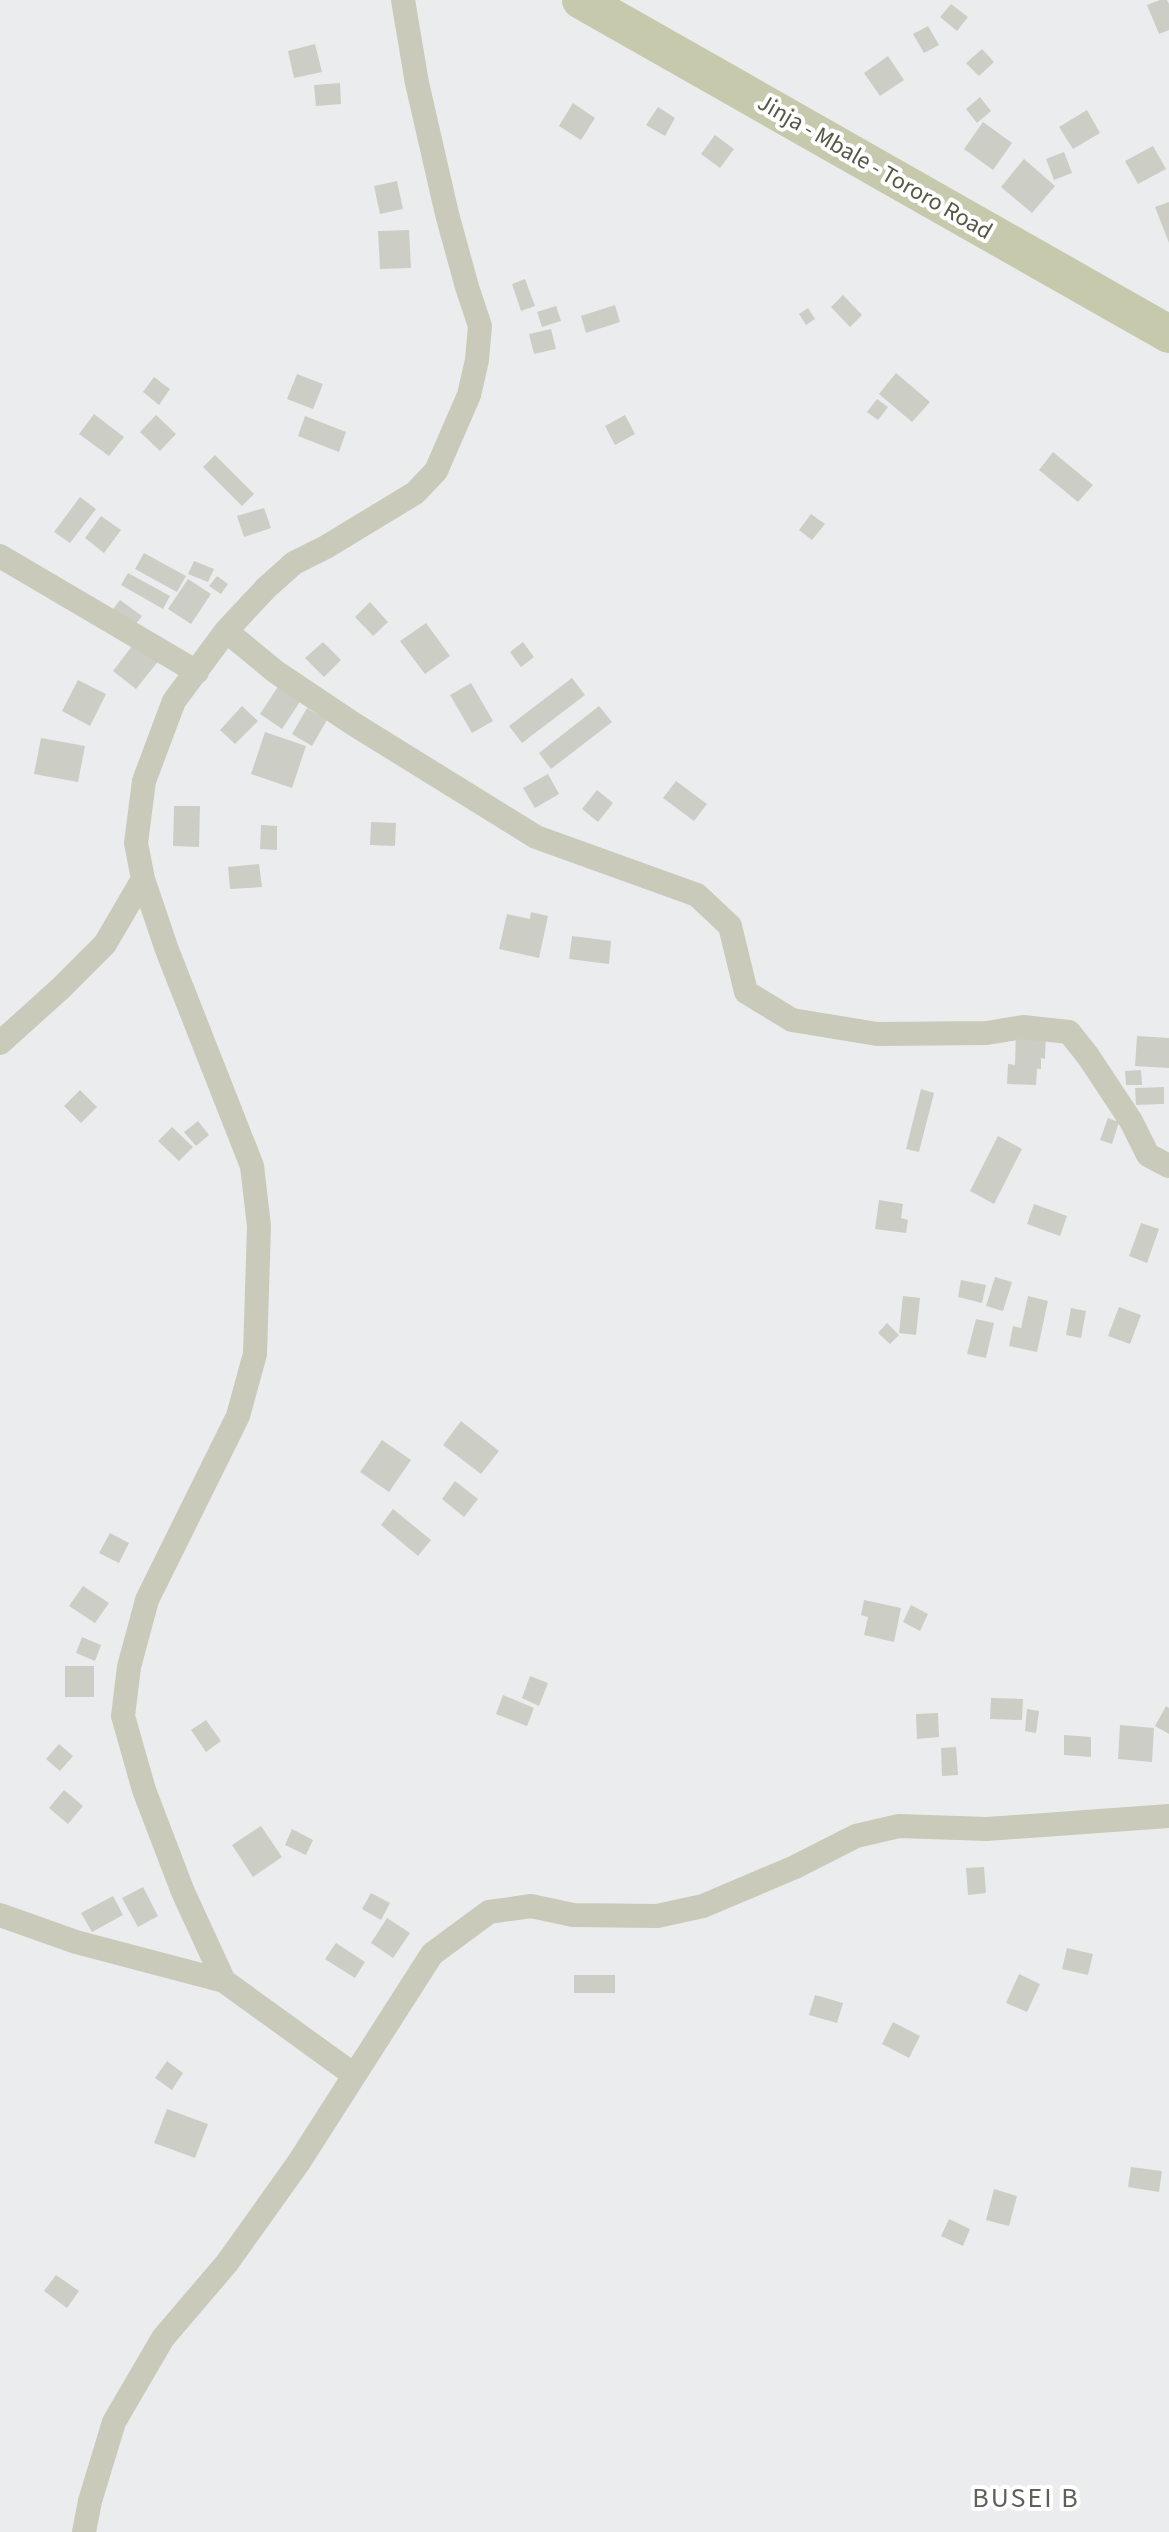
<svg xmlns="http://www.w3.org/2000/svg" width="1169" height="2532" font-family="'Source Sans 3',sans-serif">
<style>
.building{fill:#cccec5}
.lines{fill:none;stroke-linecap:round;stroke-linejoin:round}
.minor{stroke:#c9caba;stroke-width:24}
.primary{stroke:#c6c9ac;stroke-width:38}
.labels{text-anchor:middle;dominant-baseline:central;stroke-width:8;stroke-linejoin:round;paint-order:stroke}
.street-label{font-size:24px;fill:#565745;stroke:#fff}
.quarter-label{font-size:28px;letter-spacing:2px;fill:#5f6059;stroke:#fff}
</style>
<rect width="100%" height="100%" fill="#ebecee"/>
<path class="building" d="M 1160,0 L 1167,0 L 1169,4 L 1169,30 L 1159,34 L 1147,5 Z
M 951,4 L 968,17 L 957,31 L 940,17 Z
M 928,26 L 939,45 L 924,53 L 913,34 Z
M 315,44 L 322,72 L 294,78 L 288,51 Z
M 982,49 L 994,62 L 979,76 L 966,63 Z
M 888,56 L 904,80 L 880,96 L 864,73 Z
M 340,83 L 341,104 L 316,106 L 314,85 Z
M 980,97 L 991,111 L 977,123 L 966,109 Z
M 573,103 L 595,118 L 581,140 L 559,126 Z
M 658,107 L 675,118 L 665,136 L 646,125 Z
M 1087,110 L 1100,133 L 1073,149 L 1059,127 Z
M 983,122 L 1012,143 L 993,170 L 964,149 Z
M 715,135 L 734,149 L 720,168 L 701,154 Z
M 1153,146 L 1166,169 L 1138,184 L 1125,161 Z
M 1064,152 L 1072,173 L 1054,180 L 1046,159 Z
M 1024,159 L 1055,186 L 1032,213 L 1001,187 Z
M 397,181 L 403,209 L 380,214 L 374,186 Z
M 1169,202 L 1169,243 L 1155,207 Z
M 409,230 L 411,268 L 380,269 L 378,231 Z
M 525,279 L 535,306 L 521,311 L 512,284 Z
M 843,295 L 862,315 L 850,327 L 831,307 Z
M 615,305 L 620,322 L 586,333 L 581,316 Z
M 556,306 L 561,321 L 542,327 L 537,312 Z
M 808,308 L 815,319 L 806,325 L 799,314 Z
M 551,329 L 556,349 L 534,354 L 529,334 Z
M 896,373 L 930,402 L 912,422 L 879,394 Z
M 297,374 L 323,384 L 313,409 L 287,399 Z
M 154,377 L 170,389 L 159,405 L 143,392 Z
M 877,399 L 888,407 L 878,420 L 867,412 Z
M 94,414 L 124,437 L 109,456 L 79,434 Z
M 156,415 L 176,434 L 160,451 L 140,432 Z
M 625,415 L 635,434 L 615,445 L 605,426 Z
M 305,416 L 346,432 L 339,452 L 298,436 Z
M 1053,452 L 1093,485 L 1078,502 L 1039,470 Z
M 215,455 L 254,494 L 242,506 L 203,467 Z
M 80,497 L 96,509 L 70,543 L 54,532 Z
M 264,508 L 271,528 L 244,537 L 237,516 Z
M 811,514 L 825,524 L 812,540 L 799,530 Z
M 101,516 L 121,530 L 104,553 L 85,538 Z
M 144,553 L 186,576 L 177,592 L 135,569 Z
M 194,561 L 214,569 L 208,582 L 188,574 Z
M 128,573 L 170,596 L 163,609 L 121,585 Z
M 217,576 L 228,584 L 221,594 L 209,586 Z
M 188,579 L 211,594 L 191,624 L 168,609 Z
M 120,600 L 142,616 L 132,629 L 110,613 Z
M 370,602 L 388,622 L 373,636 L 355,617 Z
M 426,623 L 450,656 L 425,674 L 400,641 Z
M 136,641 L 160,659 L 136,689 L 113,671 Z
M 323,642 L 341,660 L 324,677 L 305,658 Z
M 523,642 L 534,657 L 521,667 L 510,652 Z
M 572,678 L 585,695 L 522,743 L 509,726 Z
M 78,680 L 106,694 L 90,726 L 62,711 Z
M 281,682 L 303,697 L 282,729 L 260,714 Z
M 471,683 L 493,721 L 472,733 L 450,695 Z
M 242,706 L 258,721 L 235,744 L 220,730 Z
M 599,706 L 612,722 L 551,769 L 539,753 Z
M 307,708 L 327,720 L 312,746 L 292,734 Z
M 265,732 L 306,746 L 292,788 L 251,774 Z
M 41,738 L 85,746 L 78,782 L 34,774 Z
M 548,774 L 559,794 L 535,808 L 523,788 Z
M 676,781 L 707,804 L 694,821 L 663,798 Z
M 597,790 L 613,803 L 598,822 L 582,809 Z
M 174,806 L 200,806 L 199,847 L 173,846 Z
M 371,822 L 396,823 L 395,846 L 370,845 Z
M 261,825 L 277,826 L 277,850 L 260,849 Z
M 259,864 L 262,887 L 230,889 L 228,867 Z
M 531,912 L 548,916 L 539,958 L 499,949 L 507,914 L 530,919 Z
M 572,936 L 611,941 L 609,964 L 569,959 Z
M 1016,1031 L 1046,1032 L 1045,1059 L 1041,1058 L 1041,1069 L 1037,1069 L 1036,1085 L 1007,1084 L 1008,1064 L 1015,1065 Z
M 1137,1036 L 1169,1038 L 1169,1068 L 1135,1066 Z
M 1141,1070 L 1142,1085 L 1126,1085 L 1125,1071 Z
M 1164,1087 L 1164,1104 L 1136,1105 L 1135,1088 Z
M 921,1089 L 934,1093 L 919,1152 L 906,1149 Z
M 80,1090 L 97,1107 L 81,1123 L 64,1106 Z
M 1108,1118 L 1119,1122 L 1112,1144 L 1100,1140 Z
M 198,1121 L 209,1135 L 196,1146 L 184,1132 Z
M 172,1127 L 193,1147 L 179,1161 L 158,1141 Z
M 998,1136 L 1022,1149 L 994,1204 L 970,1191 Z
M 879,1200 L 903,1204 L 901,1218 L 908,1220 L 906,1233 L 875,1229 Z
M 1034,1204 L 1067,1216 L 1060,1236 L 1027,1224 Z
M 1141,1223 L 1159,1229 L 1147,1263 L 1129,1256 Z
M 995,1277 L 1012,1282 L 1003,1311 L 986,1306 Z
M 961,1280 L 986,1285 L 982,1303 L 958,1297 Z
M 903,1296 L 920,1298 L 916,1335 L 899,1333 Z
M 1028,1296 L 1048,1301 L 1037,1352 L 1009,1346 L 1013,1326 L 1021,1328 Z
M 1119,1307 L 1141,1315 L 1130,1344 L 1108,1336 Z
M 1071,1308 L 1086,1311 L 1081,1338 L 1066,1335 Z
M 976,1319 L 994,1323 L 986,1358 L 967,1354 Z
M 887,1323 L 899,1335 L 890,1344 L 878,1333 Z
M 461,1421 L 499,1451 L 481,1474 L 443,1445 Z
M 382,1440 L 411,1460 L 389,1492 L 360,1472 Z
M 455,1481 L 478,1499 L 464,1517 L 442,1499 Z
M 393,1509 L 431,1540 L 418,1556 L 381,1525 Z
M 110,1533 L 129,1543 L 119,1563 L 99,1553 Z
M 83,1586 L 109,1603 L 95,1623 L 69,1606 Z
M 864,1600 L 901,1608 L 894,1642 L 864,1635 L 868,1617 L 861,1615 Z
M 911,1605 L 928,1614 L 920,1631 L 903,1622 Z
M 82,1637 L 101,1645 L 95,1661 L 76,1653 Z
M 65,1666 L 94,1666 L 94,1697 L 65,1697 Z
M 530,1676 L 548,1683 L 539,1706 L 522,1698 Z
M 503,1695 L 534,1708 L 527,1726 L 496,1714 Z
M 991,1698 L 1023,1699 L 1022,1720 L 990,1719 Z
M 1166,1706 L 1169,1708 L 1169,1734 L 1155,1726 Z
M 1027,1709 L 1039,1711 L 1036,1733 L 1025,1731 Z
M 938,1713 L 939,1737 L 917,1739 L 916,1714 Z
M 206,1720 L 221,1741 L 206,1752 L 191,1730 Z
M 1120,1725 L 1154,1728 L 1152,1762 L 1118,1759 Z
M 1064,1735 L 1091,1737 L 1091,1757 L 1064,1755 Z
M 59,1744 L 73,1756 L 60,1771 L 46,1759 Z
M 956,1747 L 958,1775 L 942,1776 L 941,1748 Z
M 64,1790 L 83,1806 L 68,1824 L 49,1808 Z
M 261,1826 L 282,1857 L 253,1877 L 232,1845 Z
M 292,1829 L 313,1840 L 306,1855 L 285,1845 Z
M 984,1867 L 986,1893 L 968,1895 L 966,1868 Z
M 143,1887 L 158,1916 L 138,1927 L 122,1898 Z
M 371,1893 L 390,1903 L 381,1920 L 362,1909 Z
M 113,1896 L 123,1915 L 92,1932 L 81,1913 Z
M 387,1918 L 410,1933 L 393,1958 L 371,1943 Z
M 336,1943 L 365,1962 L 355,1978 L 325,1959 Z
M 1067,1948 L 1093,1954 L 1088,1975 L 1062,1969 Z
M 1019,1974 L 1040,1984 L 1027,2012 L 1006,2003 Z
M 574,1975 L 615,1975 L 615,1993 L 574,1993 Z
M 815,1995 L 843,2003 L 837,2023 L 809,2015 Z
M 893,2022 L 920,2036 L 909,2058 L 882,2044 Z
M 167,2061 L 183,2073 L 172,2090 L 155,2078 Z
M 167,2109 L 208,2124 L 195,2158 L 154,2143 Z
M 1131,2167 L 1162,2171 L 1159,2192 L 1128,2187 Z
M 994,2189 L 1017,2196 L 1009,2226 L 986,2220 Z
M 949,2219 L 970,2229 L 963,2246 L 941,2236 Z
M 56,2275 L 79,2291 L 67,2308 L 44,2291 Z"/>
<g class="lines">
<path class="minor" d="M 0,556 L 197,672
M 226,631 L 276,672 L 352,723 L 536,837 L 697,895 L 730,926 L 746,992 L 792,1020 L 877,1034 L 987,1033 L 1023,1027 L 1069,1032 L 1088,1056 L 1131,1121 L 1148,1155 L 1169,1166
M 0,1043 L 60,989 L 105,944 L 143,879
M 0,1915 L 76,1942 L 224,1981
M 354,2075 L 224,1981 L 183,1892 L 144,1790 L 123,1716 L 129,1667 L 147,1600 L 238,1416 L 255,1354 L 259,1226 L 252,1166 L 167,950 L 143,879 L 136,843 L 144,781 L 174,701 L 226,631 L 266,588 L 294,563 L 326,547 L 415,493 L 436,471 L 469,395 L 477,360 L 480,326 L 467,287 L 447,214 L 417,83 L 403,0
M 84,2532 L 90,2501 L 114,2422 L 163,2338 L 227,2263 L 299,2162 L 432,1954 L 489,1912 L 531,1906 L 573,1915 L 657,1916 L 703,1906 L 795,1867 L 856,1836 L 899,1826 L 987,1829 L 1169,1816"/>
<path class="primary" d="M 581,0 L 1169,334"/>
</g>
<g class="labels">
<g class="street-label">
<text transform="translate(875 167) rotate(30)">Jinja - Mbale - Tororo Road</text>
</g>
<g class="quarter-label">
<text x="1026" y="2498">BUSEI B</text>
</g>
</g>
</svg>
